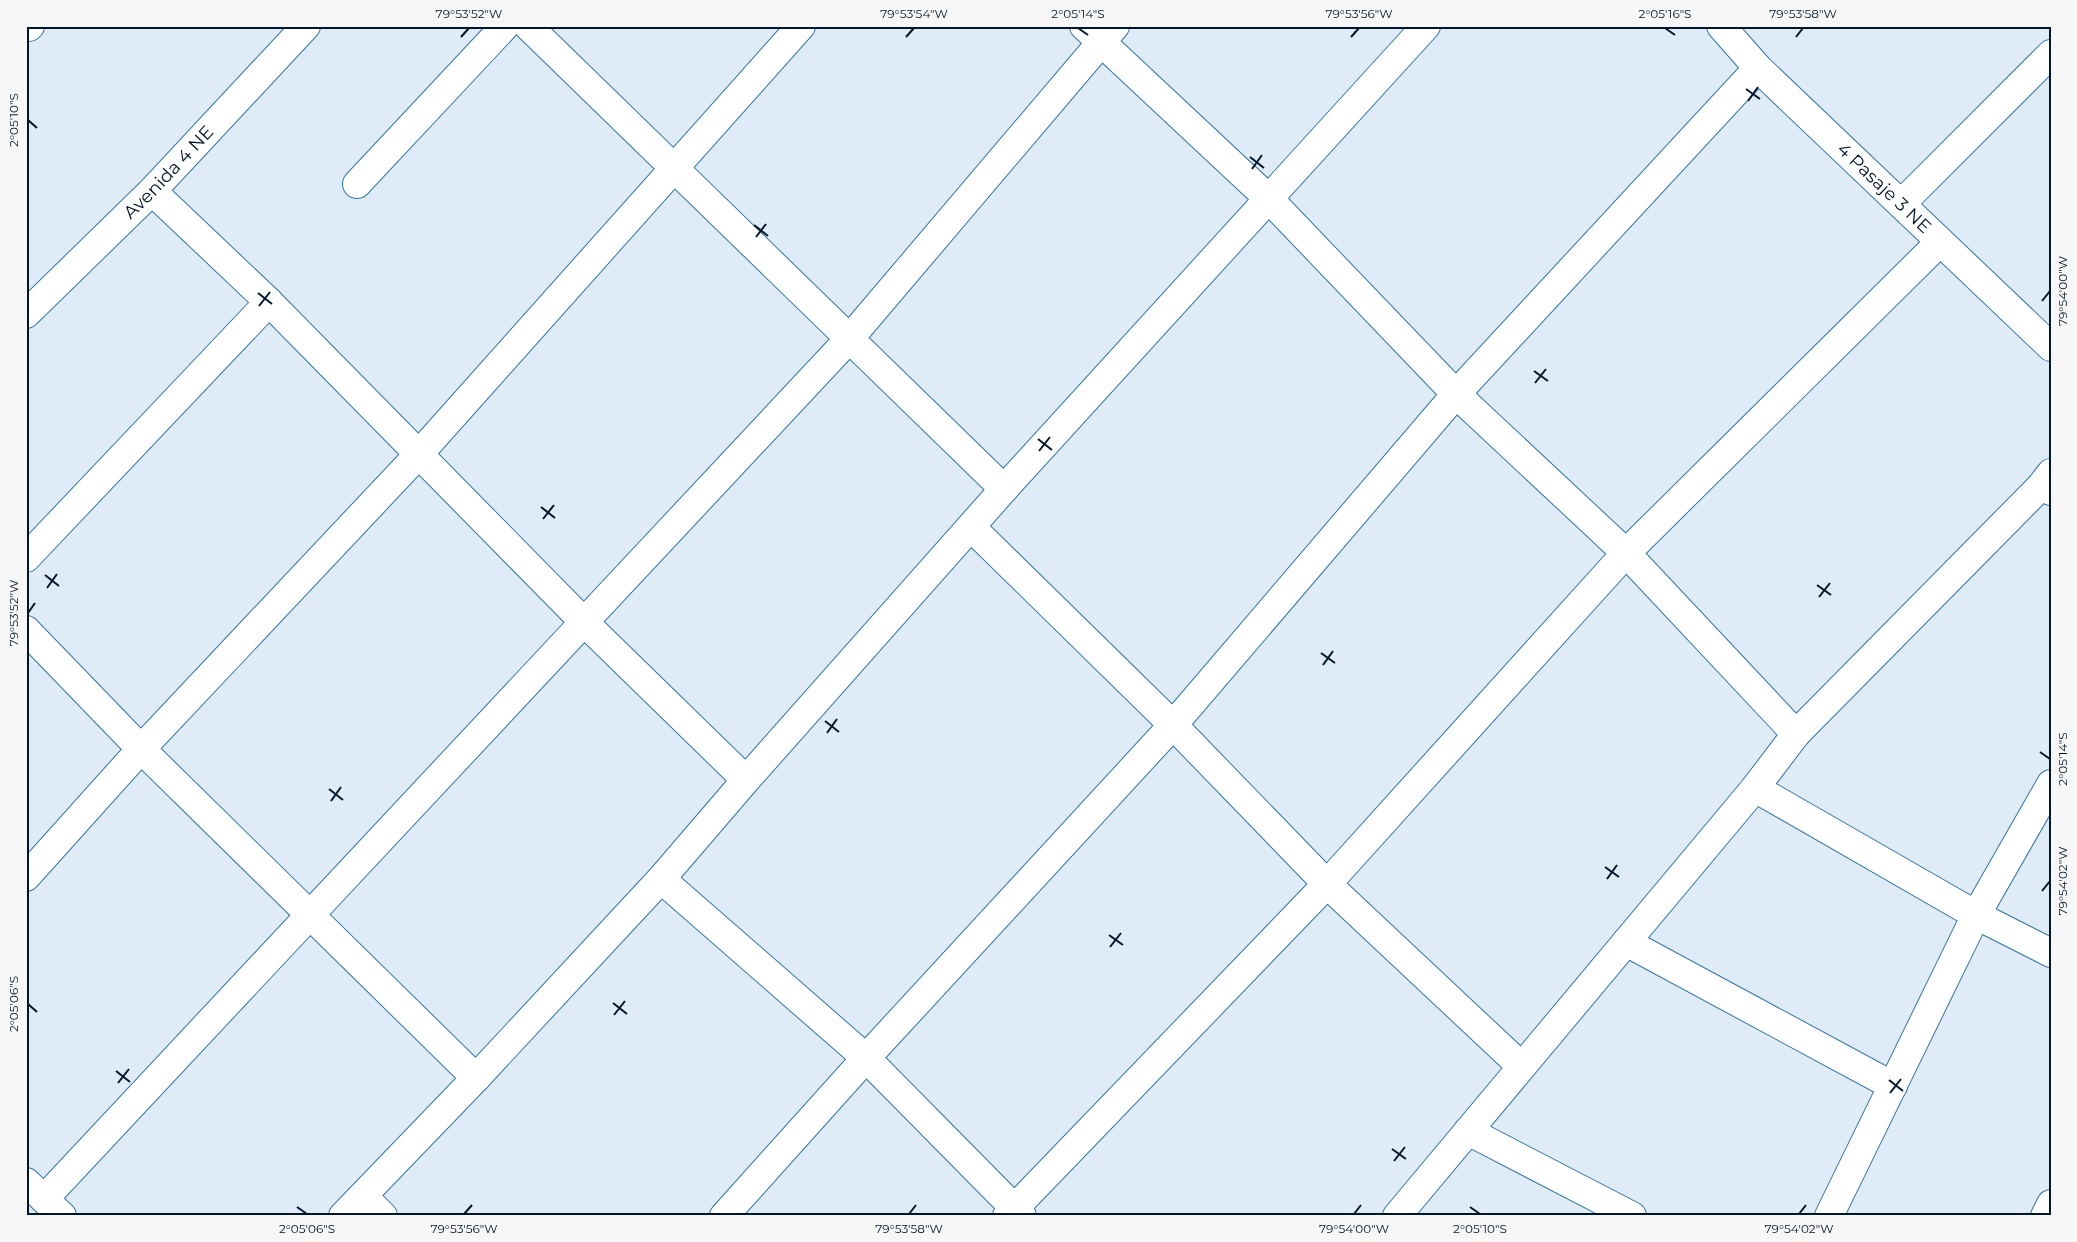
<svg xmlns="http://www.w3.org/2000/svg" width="2077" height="1242" font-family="Montserrat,sans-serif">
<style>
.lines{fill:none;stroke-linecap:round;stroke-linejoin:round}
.minor-casing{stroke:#3275a6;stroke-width:30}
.tertiary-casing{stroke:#3275a6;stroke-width:30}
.minor{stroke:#fff;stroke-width:28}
.tertiary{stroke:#fff;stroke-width:28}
.ticks{fill:none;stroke:#001629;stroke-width:2}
.labels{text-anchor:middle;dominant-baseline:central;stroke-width:5;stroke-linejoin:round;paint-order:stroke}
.street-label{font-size:18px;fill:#001629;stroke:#f7f7f7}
.neatline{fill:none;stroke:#001629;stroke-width:2}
.ticks-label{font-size:12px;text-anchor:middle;fill:#001629}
</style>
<rect width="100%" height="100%" fill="#dfecf7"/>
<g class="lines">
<g class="minor-casing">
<g id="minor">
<path d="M 528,26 L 1004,489"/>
<path d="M 1084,26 L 1269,199 L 1456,394 L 1626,553 L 1796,734"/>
<path id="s1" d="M 1721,26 L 1758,68 L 2051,347"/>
<path d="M 29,27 L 30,26"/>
<path d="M 357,184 L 505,26"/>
<path d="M 152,191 L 269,302 L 585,623 L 746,780"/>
<path d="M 1901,204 L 2051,54"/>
<path id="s2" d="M 26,314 L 152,191 L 306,26"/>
<path d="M 971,527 L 1173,725 L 1327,884 L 1521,1066"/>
<path d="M 26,558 L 269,302"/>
<path d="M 26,630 L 141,749 L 476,1078"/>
<path d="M 1755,788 L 1976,915 L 2051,953"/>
<path d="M 26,877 L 141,749 L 419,454 L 801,26"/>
<path d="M 661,879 L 866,1058 L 1022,1216"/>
<path d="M 1626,942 L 1893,1086"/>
<path d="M 1468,1131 L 1632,1216"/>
<path d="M 26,1182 L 62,1216"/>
<path d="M 363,1196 L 383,1216"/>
<path d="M 44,1199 L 850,338 L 1115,26"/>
<path d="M 343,1216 L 476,1078 L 661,879 L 746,780 L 1004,489 L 1426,26"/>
<path d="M 724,1216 L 866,1058 L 1173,725 L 1456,394 L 1758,68"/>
<path d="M 1007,1216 L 1327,884 L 1626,553 L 1940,242"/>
<path d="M 1397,1216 L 1755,788 L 1796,734 L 2041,486"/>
<path d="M 1829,1216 L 1976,915 L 2051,784"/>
<path d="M 2045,1216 L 2051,1204"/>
</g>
</g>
<g class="tertiary-casing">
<path id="tertiary" d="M 2051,473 L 2041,486 L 2051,491"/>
</g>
<use href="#minor" class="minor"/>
<use href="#tertiary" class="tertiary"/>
</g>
<path class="ticks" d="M 1078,28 L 1088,35M 1665,28 L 1675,35M 461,37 L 469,28M 906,37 L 914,28M 1351,37 L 1359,28M 1796,37 L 1803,28M 1746,89 L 1760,99M 1748,101 L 1758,87M 28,120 L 37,128M 1250,157 L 1264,168M 1252,169 L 1262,155M 754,225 L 768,236M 756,237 L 766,224M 258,293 L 272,304M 2042,301 L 2050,291M 259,306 L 270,292M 1534,371 L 1548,381M 1535,383 L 1546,369M 1038,439 L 1052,450M 1039,451 L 1050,437M 541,507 L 555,518M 543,519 L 554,505M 45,575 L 59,586M 1817,585 L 1831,595M 47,588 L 57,574M 1819,597 L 1830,583M 28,613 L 35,603M 1321,653 L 1335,663M 1323,665 L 1333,651M 825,721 L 839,732M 827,733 L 837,719M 2040,752 L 2050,759M 329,789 L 343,800M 331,801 L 341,787M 1605,867 L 1619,877M 1607,879 L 1617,865M 2042,891 L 2050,881M 1109,935 L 1123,945M 1110,947 L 1121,933M 613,1003 L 627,1014M 28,1004 L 37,1012M 614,1015 L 625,1001M 116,1071 L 130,1082M 1889,1080 L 1903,1091M 118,1083 L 129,1069M 1890,1093 L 1901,1079M 1392,1149 L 1406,1159M 1394,1161 L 1405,1147M 297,1207 L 307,1214M 1470,1207 L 1480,1214M 464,1214 L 472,1205M 909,1214 L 916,1205M 1354,1214 L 1361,1205M 1799,1214 L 1806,1205"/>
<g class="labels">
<g class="street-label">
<text stroke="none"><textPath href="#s2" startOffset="201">Avenida 4 NE</textPath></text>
<text stroke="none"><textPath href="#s1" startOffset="230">4 Pasaje 3 NE</textPath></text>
</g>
</g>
<rect width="2077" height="1242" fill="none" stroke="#f7f7f7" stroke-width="55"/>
<rect x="28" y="28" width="2022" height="1186" class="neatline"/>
<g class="ticks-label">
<text x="469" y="18">79°53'52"W</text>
<text x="914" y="18">79°53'54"W</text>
<text x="1078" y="18">2°05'14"S</text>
<text x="1359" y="18">79°53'56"W</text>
<text x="1665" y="18">2°05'16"S</text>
<text x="1803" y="18">79°53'58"W</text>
<text transform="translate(14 120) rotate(-90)" y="4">2°05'10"S</text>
<text transform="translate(2063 291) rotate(-90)" y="4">79°54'00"W</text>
<text transform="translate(14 613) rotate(-90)" y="4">79°53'52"W</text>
<text transform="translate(2063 759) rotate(-90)" y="4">2°05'14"S</text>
<text transform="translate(2063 881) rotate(-90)" y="4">79°54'02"W</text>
<text transform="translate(14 1004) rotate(-90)" y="4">2°05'06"S</text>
<text x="307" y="1233">2°05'06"S</text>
<text x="464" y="1233">79°53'56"W</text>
<text x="909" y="1233">79°53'58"W</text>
<text x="1354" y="1233">79°54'00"W</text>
<text x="1480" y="1233">2°05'10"S</text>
<text x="1799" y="1233">79°54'02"W</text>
</g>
</svg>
